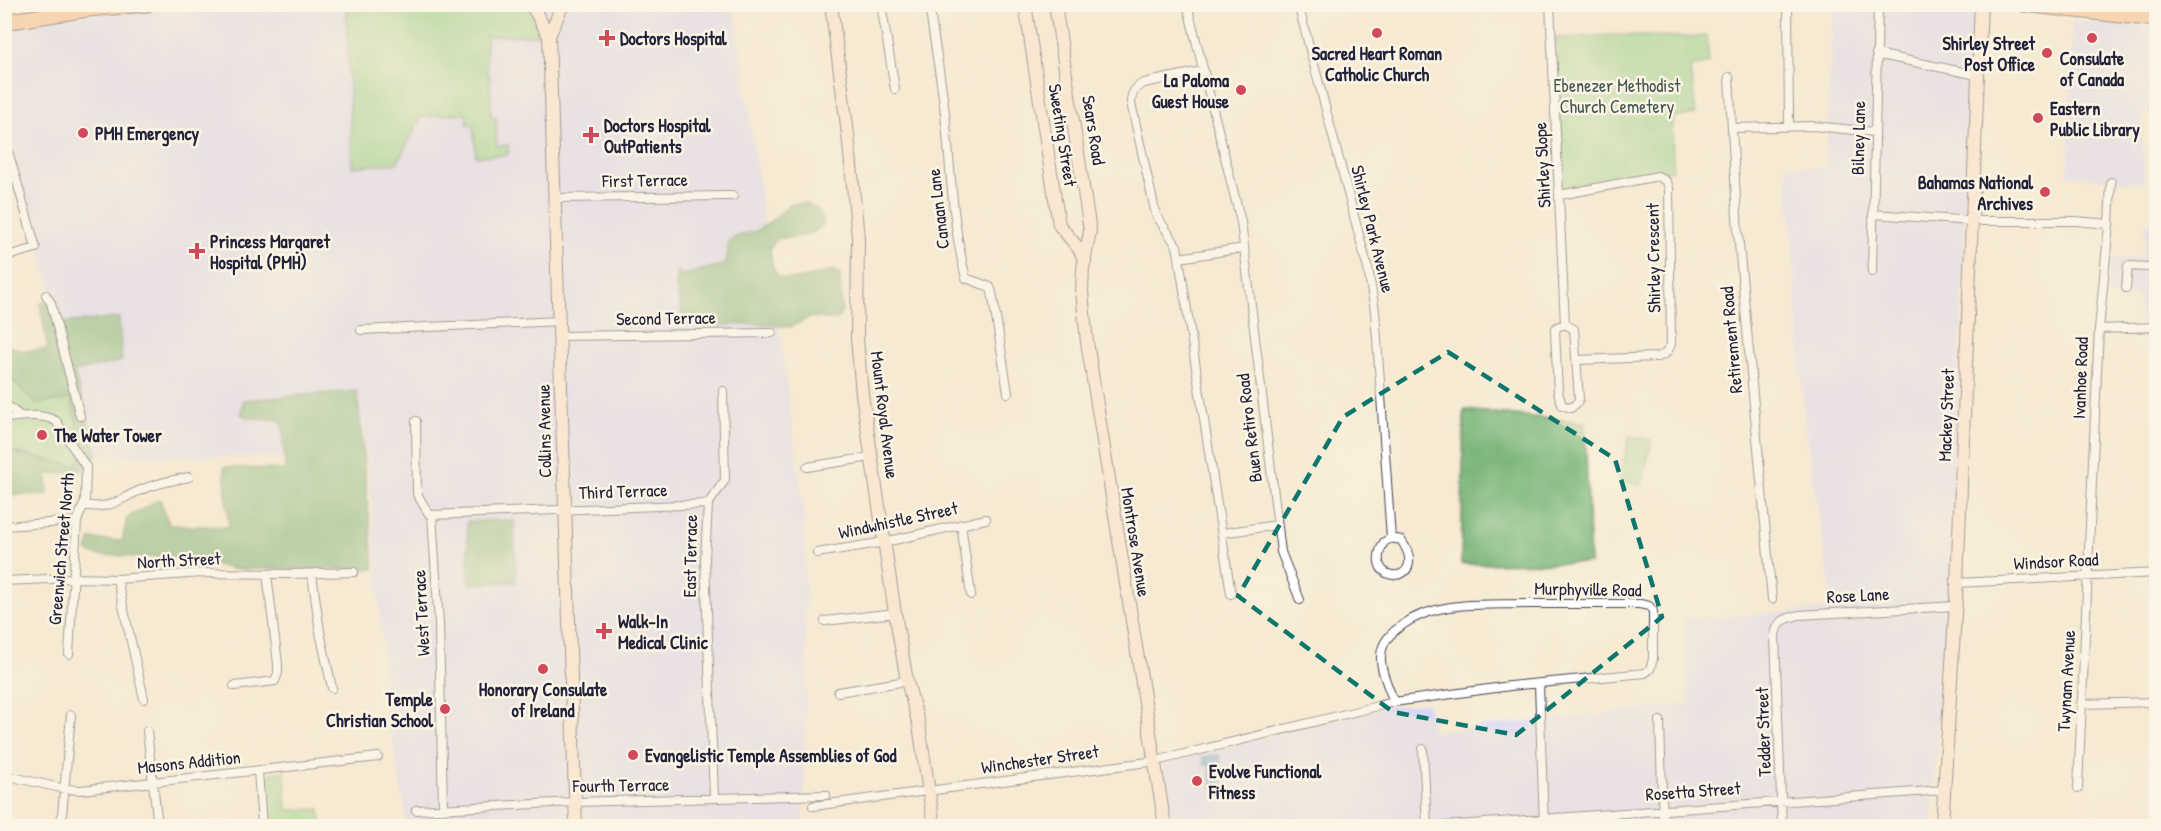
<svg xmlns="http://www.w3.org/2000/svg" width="2161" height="831" font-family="'Patrick Hand',sans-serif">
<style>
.built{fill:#d9d7f8}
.green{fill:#8fd088;stroke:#587962;stroke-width:1.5}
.forest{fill:#73b274;stroke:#4a6a58;stroke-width:1.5}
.water{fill:#62a9d9;stroke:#42668a;stroke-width:1.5}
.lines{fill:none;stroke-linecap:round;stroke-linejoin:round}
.street-casing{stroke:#424052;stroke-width:10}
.secondary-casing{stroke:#424052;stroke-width:14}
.highway-casing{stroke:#424052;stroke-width:17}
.street{stroke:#fff;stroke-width:8}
.secondary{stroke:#fce5d0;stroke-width:12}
.highway{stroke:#f8bd89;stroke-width:15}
.marked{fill:none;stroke:#0f766e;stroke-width:4.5;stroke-dasharray:12 8;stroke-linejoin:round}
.poi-dot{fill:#d1495b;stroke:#fcf5e5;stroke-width:2}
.labels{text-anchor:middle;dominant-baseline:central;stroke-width:5;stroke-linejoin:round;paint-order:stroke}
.poi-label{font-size:18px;font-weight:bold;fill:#22223b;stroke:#fcf5e5;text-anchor:start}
.park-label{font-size:18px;fill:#435652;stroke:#fcf5e5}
.street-label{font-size:18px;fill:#22223b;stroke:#fcf5e5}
</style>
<rect width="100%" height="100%" fill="#fcf5e5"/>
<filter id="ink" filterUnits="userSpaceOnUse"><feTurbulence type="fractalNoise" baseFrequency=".0167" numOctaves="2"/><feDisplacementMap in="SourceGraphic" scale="12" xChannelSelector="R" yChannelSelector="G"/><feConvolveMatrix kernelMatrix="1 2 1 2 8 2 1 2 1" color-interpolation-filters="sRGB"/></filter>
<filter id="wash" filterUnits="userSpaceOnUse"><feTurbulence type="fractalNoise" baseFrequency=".008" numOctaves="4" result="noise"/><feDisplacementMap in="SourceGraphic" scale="24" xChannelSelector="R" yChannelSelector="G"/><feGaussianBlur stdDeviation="1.35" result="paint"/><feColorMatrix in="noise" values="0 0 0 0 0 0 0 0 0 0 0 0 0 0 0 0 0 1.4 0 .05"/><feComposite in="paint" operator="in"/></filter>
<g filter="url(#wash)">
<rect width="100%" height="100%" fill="#f6ead2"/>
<path class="built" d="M 1962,4 L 1974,7 L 1949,603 L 1941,686 L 1932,826 L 1172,826 L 1162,763 L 1386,707 L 1427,703 L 1433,732 L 1690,704 L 1684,619 L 1834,609 L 1805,427 L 1787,166 L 1825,167 L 1833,5 Z
M 265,5 L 734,5 L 804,509 L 807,690 L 803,826 L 406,826 L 406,815 L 388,716 L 363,395 L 366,460 L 97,454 L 5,124 L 4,27 L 125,9 Z
M 2072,21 L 2156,26 L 2156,114 L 2142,114 L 2145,183 L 2068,176 Z
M 2146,223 L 2156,224 L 2156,321 L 2138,322 L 2140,294 L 2106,297 L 2109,259 L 2143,257 Z"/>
<path class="green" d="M 346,5 L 527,5 L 543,35 L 486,36 L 487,74 L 490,75 L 491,117 L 496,117 L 497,146 L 508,145 L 508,155 L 476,156 L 473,125 L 468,125 L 466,113 L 421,117 L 397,163 L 352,167 Z
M 1615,35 L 1688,37 L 1707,36 L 1709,63 L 1690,67 L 1696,114 L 1672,118 L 1673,170 L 1563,192 L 1556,38 Z
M 4,372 L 36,404 L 71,398 L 84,453 L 76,466 L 17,452 L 5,451 Z
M 1629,436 L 1652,440 L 1642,485 L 1620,481 Z
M 285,772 L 287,810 L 320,809 L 321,826 L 267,826 L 264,782 L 268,779 L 271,773 Z"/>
<path class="forest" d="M 806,203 L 818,210 L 824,223 C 814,237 794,238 778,238 L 770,248 C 771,257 771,269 778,276 C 786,285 824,273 834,270 L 840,275 L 842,311 L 839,318 L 833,320 L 810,317 L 791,327 L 761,324 L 700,326 L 684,323 L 676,286 L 676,271 L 683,275 L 726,264 L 729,241 C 737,234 747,235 756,231 C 768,224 780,214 790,204 Z
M 54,300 L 60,323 L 119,318 L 122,361 L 74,372 L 97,454 L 81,471 L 47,474 L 48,494 L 5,495 L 5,451 L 76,466 L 84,453 L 71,399 L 36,404 L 5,372 L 4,344 L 23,351 L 48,349 L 40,304 Z
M 357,391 L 374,569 L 231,569 L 193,558 L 131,557 C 117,552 99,560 87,551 L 91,539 L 122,541 L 127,518 L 160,499 L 169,525 L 229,527 L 224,467 L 285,470 L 282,420 L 249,418 L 241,414 L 243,400 Z
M 1464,410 L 1585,422 L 1590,563 L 1461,564 Z
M 514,520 L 516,582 L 469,584 L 467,521 Z"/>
<path class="water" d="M 1219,755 L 1224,787 L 1213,789 L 1209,764 L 1204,765 L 1203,757 Z"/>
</g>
<g filter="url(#ink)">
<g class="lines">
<g class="street-casing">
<path id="street" d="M 881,4 L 895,89
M 929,4 C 934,41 941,77 945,114 C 951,169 952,224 966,278 L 990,287 L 992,292 L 1008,393
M 1187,4 L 1241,222 L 1281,552 L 1300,600
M 1298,4 L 1368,269 L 1375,311 L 1391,538
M 1550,4 L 1565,324
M 1788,4 L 1789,126
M 2155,4 L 2155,19
M 1876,54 L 1977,75
M 1202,71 L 1144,83 C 1135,87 1131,93 1131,103 L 1156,215 L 1177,246 L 1179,258 L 1244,248
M 1729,77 L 1738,233 L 1772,599
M 1732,128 L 1813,126 L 1875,132
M 4,137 L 36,248 L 4,257
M 1560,195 L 1658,176 L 1667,182 L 1669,188 L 1671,344 C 1668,352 1665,355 1657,357 L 1577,360
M 556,198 L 733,196
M 1873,214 L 1972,221 L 2076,221 L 2109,224
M 1179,258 L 1231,594
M 1872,272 L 1878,4
M 2126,288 L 2128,266 L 2148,267 L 2156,263
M 46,295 L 51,303 L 80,416
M 1565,324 L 1574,329 L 1579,399 L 1577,403 L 1571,408 L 1562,405 L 1558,392 L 1555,331 L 1557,327 Z
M 2099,329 L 2156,327
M 361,330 L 560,321
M 560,336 L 772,333
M 4,403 L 20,416
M 4,419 C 20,416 41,413 56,421 L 86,467 L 85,502 L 77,521 L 69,654
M 416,421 L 417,494 L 429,514 L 432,515 L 439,624 L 443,809
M 807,467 L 871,457
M 84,505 C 111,511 120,498 143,489 C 158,483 173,480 189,477
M 432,515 L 708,504
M 961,524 L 971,595
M 4,526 L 77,521
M 1222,533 L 1277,525
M 1391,538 L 1401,540 C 1433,586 1359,587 1384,542 Z
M 817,553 L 885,542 L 986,519
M 312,574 L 320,632 L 332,688
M 117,579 L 144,699
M 4,581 L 72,578 L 117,579 L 202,573 L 292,574 L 354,572
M 1957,583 L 2156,573
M 825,621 L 895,613
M 1539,684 L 1544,826
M 234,686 L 275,681 L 278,673 L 278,664 L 267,574
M 838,692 L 907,681
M 2081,704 L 2156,702
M 1660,721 L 1663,826
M 147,731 L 158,826
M 1423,749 L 1427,826
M 258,771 L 262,826
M 4,775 L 65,789 L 81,790 L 378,757
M 2078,788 L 2099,329 L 2109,224 L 2111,182
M 714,798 L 705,559 L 708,504 L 725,480 L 723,391
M 813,806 L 1156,761 L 1394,702 C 1388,685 1375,662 1384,644 C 1390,631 1410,619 1423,614 C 1454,602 1491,605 1524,604 C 1562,604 1601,604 1640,604 L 1649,606 L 1653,611 L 1653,659 L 1650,669 L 1645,673 L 1510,686 L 1394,702
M 416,810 L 575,802 L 826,795
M 61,826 L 71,715
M 1444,826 L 1944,790
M 1782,826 L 1775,636 C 1777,620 1785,619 1799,615 L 1956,606"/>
</g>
<g class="secondary-casing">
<path id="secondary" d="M 531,4 L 549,36
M 563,4 L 549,36 L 576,826
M 831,4 L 848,134 L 858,238 L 857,339 L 862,394 L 895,613 L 907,681 L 919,725 L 934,826
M 1025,4 L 1059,225 L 1079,249 L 1085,262
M 1055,4 L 1090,231 L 1083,268 L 1082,292 L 1087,342 L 1165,826
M 1942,826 L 1957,583 L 1981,4"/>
</g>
<g class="highway-casing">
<path id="highway" d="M 2023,4 L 2156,19
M 4,22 L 88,9 L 147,4"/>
</g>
<use href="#street" class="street"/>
<use href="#secondary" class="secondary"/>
<use href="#highway" class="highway"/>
</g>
</g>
<path d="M0 0H2161V831H0ZM 1448,352 L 1615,459 L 1662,617 L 1516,735 L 1393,712 L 1238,596 L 1343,417 Z" fill="#f6ead2" fill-opacity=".55" fill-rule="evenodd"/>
<path class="marked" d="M 1448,352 L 1615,459 L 1662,617 L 1516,735 L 1393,712 L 1238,596 L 1343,417 Z"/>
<g class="poi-dot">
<circle cx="1377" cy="33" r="6"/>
<path d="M604 29h6v6h6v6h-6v6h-6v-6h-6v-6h6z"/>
<circle cx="2092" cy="38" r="6"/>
<circle cx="2047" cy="53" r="6"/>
<circle cx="1241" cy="90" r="6"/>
<circle cx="2038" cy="118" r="6"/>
<circle cx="83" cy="133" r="6"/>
<path d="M588 126h6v6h6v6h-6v6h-6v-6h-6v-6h6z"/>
<circle cx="2045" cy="192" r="6"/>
<path d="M194 242h6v6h6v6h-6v6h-6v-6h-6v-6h6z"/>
<circle cx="42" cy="435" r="6"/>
<path d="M601 622h6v6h6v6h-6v6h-6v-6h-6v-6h6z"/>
<circle cx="543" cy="669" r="6"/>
<circle cx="445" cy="709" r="6"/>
<circle cx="633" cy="755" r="6"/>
<circle cx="1197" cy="781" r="6"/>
</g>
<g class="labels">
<g class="poi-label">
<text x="620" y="38">Doctors Hospital</text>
<text x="2035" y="43" text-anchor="end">Shirley Street<tspan x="2035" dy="21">Post Office</tspan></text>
<text x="1377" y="53" text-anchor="middle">Sacred Heart Roman<tspan x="1377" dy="21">Catholic Church</tspan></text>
<text x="2092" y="58" text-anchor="middle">Consulate<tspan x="2092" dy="21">of Canada</tspan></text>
<text x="1229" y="80" text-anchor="end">La Paloma<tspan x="1229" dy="21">Guest House</tspan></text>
<text x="2050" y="108">Eastern<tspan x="2050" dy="21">Public Library</tspan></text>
<text x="604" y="125">Doctors Hospital<tspan x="604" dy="21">OutPatients</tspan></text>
<text x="95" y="133">PMH Emergency</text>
<text x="2033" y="182" text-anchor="end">Bahamas National<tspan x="2033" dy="21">Archives</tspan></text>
<text x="210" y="241">Princess Margaret<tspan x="210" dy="21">Hospital (PMH)</tspan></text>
<text x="54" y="435">The Water Tower</text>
<text x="618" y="621">Walk-In<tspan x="618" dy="21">Medical Clinic</tspan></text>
<text x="543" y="689" text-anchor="middle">Honorary Consulate<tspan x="543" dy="21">of Ireland</tspan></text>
<text x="433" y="699" text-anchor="end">Temple<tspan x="433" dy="21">Christian School</tspan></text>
<text x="645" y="755">Evangelistic Temple Assemblies of God</text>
<text x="1209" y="771">Evolve Functional<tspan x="1209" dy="21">Fitness</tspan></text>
</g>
<g class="park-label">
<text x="1617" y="85">Ebenezer Methodist<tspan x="1617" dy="21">Church Cemetery</tspan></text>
</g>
<g class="street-label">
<text transform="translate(1094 130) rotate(81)">Sears Road</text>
<text transform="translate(1063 135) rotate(81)">Sweeting Street</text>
<text transform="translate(1858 138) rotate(-89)">Bilney Lane</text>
<text transform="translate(1542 165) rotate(-93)">Shirley Slope</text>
<text transform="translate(645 180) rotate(-1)">First Terrace</text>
<text transform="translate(938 209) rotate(-97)">Canaan Lane</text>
<text transform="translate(1373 229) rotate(76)">Shirley Park Avenue</text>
<text transform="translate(1653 258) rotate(-91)">Shirley Crescent</text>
<text transform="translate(666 318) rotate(-1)">Second Terrace</text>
<text transform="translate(1731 340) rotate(-95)">Retirement Road</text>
<text transform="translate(2080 378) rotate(-88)">Ivanhoe Road</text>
<text transform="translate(885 415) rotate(83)">Mount Royal Avenue</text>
<text transform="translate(1946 415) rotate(-88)">Mackey Street</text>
<text transform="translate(1249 428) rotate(-97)">Buen Retiro Road</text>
<text transform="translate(544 431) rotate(-91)">Collins Avenue</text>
<text transform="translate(623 491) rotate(-2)">Third Terrace</text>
<text transform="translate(898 520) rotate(-12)">Windwhistle Street</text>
<text transform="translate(1136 542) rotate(81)">Montrose Avenue</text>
<text transform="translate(61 549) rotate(-85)">Greenwich Street North</text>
<text transform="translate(690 556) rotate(-89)">East Terrace</text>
<text transform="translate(179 560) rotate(-3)">North Street</text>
<text transform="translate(2056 561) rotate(-3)">Windsor Road</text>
<text transform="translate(1588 589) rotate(1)">Murphyville Road</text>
<text transform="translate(1858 595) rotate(-3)">Rose Lane</text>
<text transform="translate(421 613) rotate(-93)">West Terrace</text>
<text transform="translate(2066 681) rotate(-87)">Twynam Avenue</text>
<text transform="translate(1763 732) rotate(-92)">Tedder Street</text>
<text transform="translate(1040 759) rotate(-8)">Winchester Street</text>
<text transform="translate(189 762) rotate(-6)">Masons Addition</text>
<text transform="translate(621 785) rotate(-1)">Fourth Terrace</text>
<text transform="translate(1693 791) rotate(-4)">Rosetta Street</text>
</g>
</g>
<rect width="2161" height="831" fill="none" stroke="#fcf5e5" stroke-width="24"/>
</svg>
